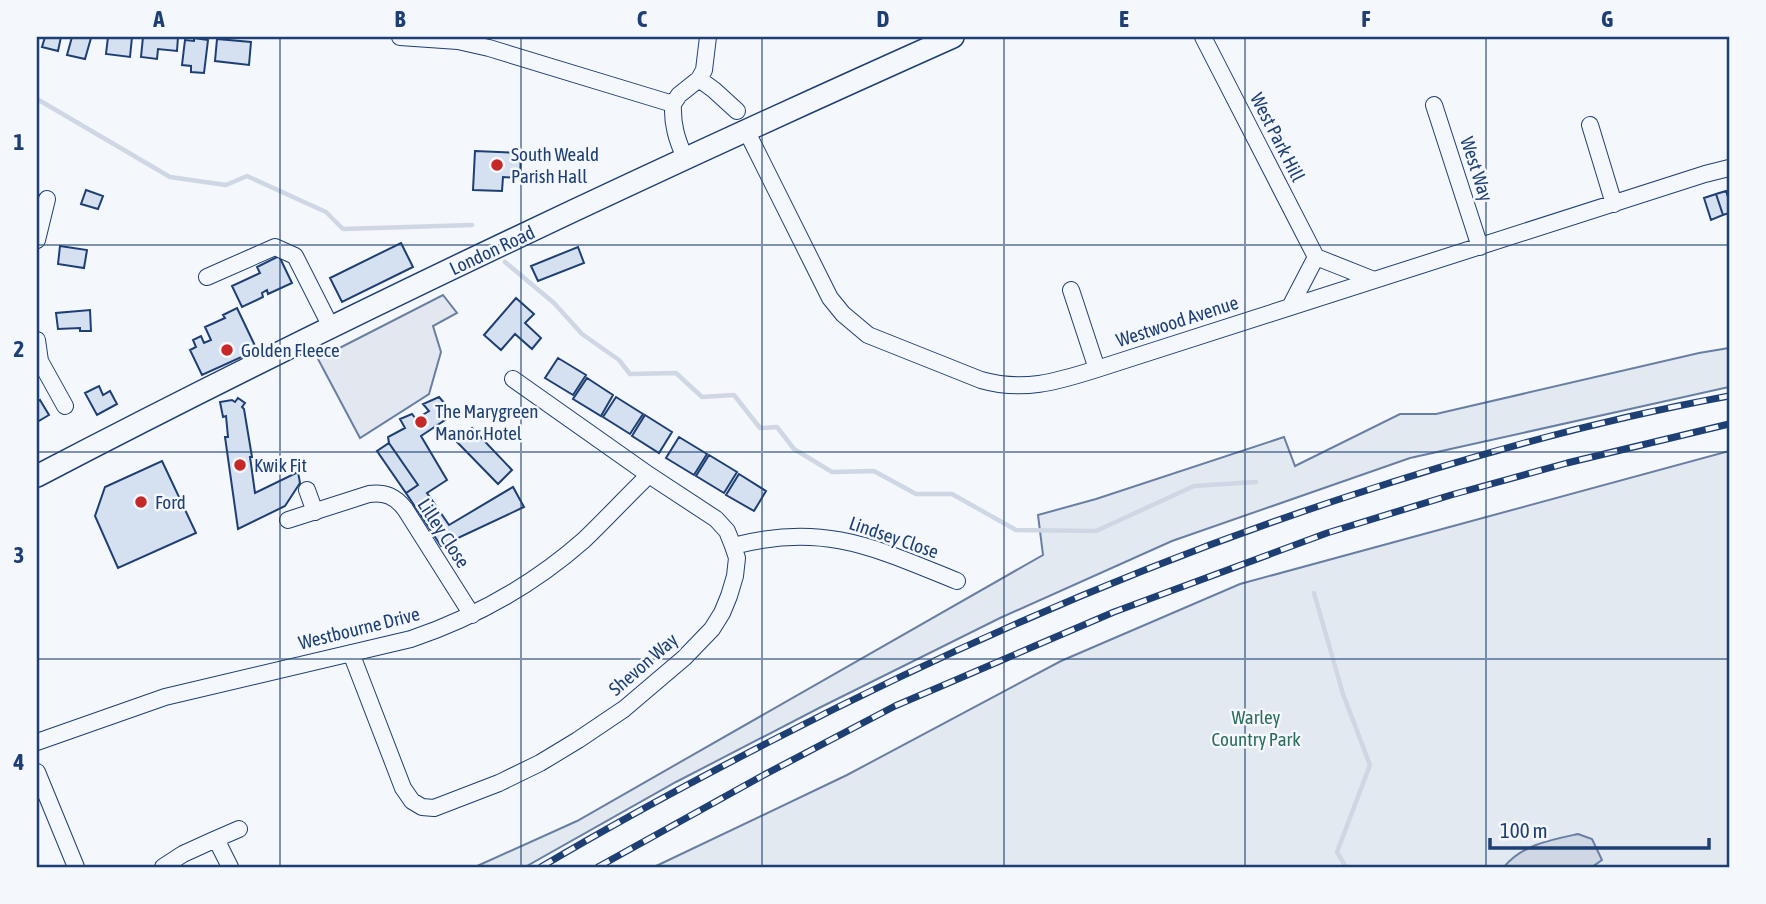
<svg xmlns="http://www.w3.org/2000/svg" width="1766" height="904" font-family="'Asap Condensed',sans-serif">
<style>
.green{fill:#e3e9f0;stroke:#687fa3;stroke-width:2}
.parking{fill:#e3e8f0;stroke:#687fa3;stroke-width:2}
.water{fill:#cfd7e4;stroke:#687fa3;stroke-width:2}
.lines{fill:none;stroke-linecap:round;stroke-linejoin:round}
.stream{stroke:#cfd7e4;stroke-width:4.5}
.building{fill:#d5e0f0;stroke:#1d3f73;stroke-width:2}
.minor-casing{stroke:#1d3f73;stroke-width:18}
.major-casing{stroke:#1d3f73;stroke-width:24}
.minor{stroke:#f4f7fb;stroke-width:16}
.major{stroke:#f4f7fb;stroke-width:21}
.rail-casing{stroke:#1d3f73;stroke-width:7}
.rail{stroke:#f4f7fb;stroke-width:4.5;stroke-dasharray:13;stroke-linecap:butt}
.grid{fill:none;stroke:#1d3f73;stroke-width:2;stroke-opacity:0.55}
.poi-dot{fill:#c62828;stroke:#f4f7fb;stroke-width:2.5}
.labels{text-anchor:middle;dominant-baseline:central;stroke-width:5;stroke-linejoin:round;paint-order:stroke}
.street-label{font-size:19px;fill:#1d3f73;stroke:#f4f7fb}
.poi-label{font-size:19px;fill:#1d3f73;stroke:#f4f7fb;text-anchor:start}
.park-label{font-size:19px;fill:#2c6c60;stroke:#f4f7fb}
.neatline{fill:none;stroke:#1d3f73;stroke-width:2.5}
.grid-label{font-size:23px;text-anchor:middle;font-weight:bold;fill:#1d3f73}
</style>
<rect width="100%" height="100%" fill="#f4f7fb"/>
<path class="green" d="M 1729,348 L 1729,387 L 1410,458 L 1172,541 L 1000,618 L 821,707 L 676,782 L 525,867 L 475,867 L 577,821 L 1043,555 L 1038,515 L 1096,499 L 1284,437 L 1295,466 L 1400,414 L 1436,414 L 1699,353 Z
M 1729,451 L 1729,867 L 654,867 L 847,775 L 1061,661 L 1240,584 Z"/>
<path class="parking" d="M 443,295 L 457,313 L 433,326 L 441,352 L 429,394 L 360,438 L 318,359 Z"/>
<path class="water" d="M 1578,834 L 1592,839 L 1602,860 L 1592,867 L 1504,867 C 1522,845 1550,840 1578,834 Z"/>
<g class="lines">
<path class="stream" d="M 37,99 L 170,177 L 226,185 L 247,176 L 326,212 L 343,229 L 472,225
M 505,262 L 554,303 L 582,334 L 619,360 L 630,374 L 676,373 L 702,397 L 734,395 L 760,428 L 777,427 L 794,449 L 832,472 L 874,471 L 916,494 L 952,494 L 1016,530 L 1096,531 L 1194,486 L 1256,482
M 1314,593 L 1343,694 L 1370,765 L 1337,852 L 1346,867"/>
</g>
<path class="building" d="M 45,37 L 61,37 L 58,51 L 42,47 Z
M 72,37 L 91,38 L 85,59 L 67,55 Z
M 108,37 L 132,37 L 130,57 L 106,54 Z
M 143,37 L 178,37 L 177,51 L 158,49 L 157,59 L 141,57 Z
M 194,38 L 208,40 L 204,73 L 191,72 L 191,66 L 182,65 L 185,40 L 194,41 Z
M 217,39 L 251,42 L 249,65 L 215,61 Z
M 475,151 L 521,153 L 520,178 L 503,177 L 502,191 L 473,190 Z
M 86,190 L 103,196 L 98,209 L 81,204 Z
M 1726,191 L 1729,200 L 1729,213 L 1723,215 L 1716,194 Z
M 1716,194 L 1723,215 L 1711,220 L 1704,198 Z
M 401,243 L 413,267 L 342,302 L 330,278 Z
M 60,246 L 87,250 L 84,268 L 58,264 Z
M 578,247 L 584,263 L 538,281 L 531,266 Z
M 279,256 L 292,283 L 268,294 L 267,290 L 262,293 L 263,297 L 242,307 L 232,286 L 260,273 L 257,267 Z
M 516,298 L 534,314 L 525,323 L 541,338 L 532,349 L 515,334 L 501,350 L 484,335 Z
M 237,308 L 257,350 L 202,375 L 190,350 L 196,347 L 193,340 L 201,336 L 204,343 L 211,340 L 205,327 L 225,318 L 223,315 Z
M 90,310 L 91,331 L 80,331 L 80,328 L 58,329 L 56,313 Z
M 558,358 L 586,375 L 573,395 L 545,378 Z
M 587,378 L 613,395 L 601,416 L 573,399 Z
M 99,386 L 103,395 L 110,391 L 117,404 L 97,415 L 85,393 Z
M 439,397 L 454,414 L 421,436 L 447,480 L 427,493 L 449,525 L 513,487 L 524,507 L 441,546 L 406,493 L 418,485 L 389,443 L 388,437 L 405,428 L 400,419 L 412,414 L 416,419 L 429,411 L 423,404 Z
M 616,397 L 643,414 L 630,434 L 603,417 Z
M 238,398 L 245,403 L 242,407 L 244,409 L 252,457 L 250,457 L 255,493 L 298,472 L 300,483 L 285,506 L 238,529 L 225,437 L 228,437 L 226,416 L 223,417 L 220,402 L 232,400 L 235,402 Z
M 40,400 L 49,415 L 37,422 L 37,402 Z
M 645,415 L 672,432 L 659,453 L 632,436 Z
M 472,428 L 512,470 L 498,484 L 457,442 Z
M 679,437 L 707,454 L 694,475 L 666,458 Z
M 389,443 L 418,485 L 406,493 L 377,451 Z
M 709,455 L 737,472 L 724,493 L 696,476 Z
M 162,461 L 196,533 L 118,568 L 95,516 L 105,487 Z
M 739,474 L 766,491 L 754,511 L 726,495 Z"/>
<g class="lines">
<g class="minor-casing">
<path id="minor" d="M 400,37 L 458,41 L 489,48 L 673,104 C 672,125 677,140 685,158
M 1203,37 L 1316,257 L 1374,280
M 699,79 L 704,70 L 708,37
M 673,104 L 679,95 L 699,79 L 714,90 L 737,111
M 1434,105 L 1480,247
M 1590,125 L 1614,204
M 746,130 L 830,298 L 843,314 L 868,335 L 981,380 C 1023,392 1056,382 1097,369 L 1705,174 L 1729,168
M 37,240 L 47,199
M 207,277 L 275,247 L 295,256 L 331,327
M 1071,290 L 1097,369
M 1290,307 L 1316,257
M 37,340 L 40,361 L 65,406
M 307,490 L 315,512
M 288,520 L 369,494 C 385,492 395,496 405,509 L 472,615
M 733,546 C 824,522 875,548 957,581
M 351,653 L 403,788 L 412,801 L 422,807 L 434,808 L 499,783 L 540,763 L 578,740 L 624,709 L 684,658 L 712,629 L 722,613 L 729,596 L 735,576 L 737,558 L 733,546 L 727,531 L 716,519 L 649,475 L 513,379
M 37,742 L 165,697 L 411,639 C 476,617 533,585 584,540 C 606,519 627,496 649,475
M 37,772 L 76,867
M 216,839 L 239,829
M 163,867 L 183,854 L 216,839 L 230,867"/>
</g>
<g class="major-casing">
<path id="major" d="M 37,476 C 337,319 644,175 953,37"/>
</g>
<use href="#minor" class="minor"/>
<use href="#major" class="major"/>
<g class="rail-casing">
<path id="rail" d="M 541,867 C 617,822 695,780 773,740 C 957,645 1146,563 1343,498 C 1469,456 1598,420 1729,396
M 598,867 L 762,776 L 895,706 L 1114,612 L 1327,533 L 1451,495 L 1567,463 L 1729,424"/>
</g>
<use href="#rail" class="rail"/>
</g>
<path class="grid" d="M 280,37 L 280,867M 521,37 L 521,867M 762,37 L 762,867M 1004,37 L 1004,867M 1245,37 L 1245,867M 1486,37 L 1486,867M 37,245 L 1729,245M 37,452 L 1729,452M 37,659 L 1729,659"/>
<g class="poi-dot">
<circle cx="497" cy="165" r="7"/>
<circle cx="227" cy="350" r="7"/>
<circle cx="421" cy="422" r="7"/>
<circle cx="240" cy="465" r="7"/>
<circle cx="141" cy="502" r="7"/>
</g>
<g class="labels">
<g class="street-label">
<text transform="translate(1278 137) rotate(63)">West Park Hill</text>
<text transform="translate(1477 169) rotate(72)">West Way</text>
<text transform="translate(492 250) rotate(-25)">London Road</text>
<text transform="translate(1177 321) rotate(-18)">Westwood Avenue</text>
<text transform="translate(444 533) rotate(57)">Lilley Close</text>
<text transform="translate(894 537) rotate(19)">Lindsey Close</text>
<text transform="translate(359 628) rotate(-14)">Westbourne Drive</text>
<text transform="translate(643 664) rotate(-41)">Shevon Way</text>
</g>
<g class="poi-label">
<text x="511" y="154">South Weald<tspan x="511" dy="22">Parish Hall</tspan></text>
<text x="241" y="350">Golden Fleece</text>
<text x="435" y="411">The Marygreen<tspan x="435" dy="22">Manor Hotel</tspan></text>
<text x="254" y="465">Kwik Fit</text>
<text x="155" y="502">Ford</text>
</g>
<g class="park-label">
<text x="1256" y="717">Warley<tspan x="1256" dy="22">Country Park</tspan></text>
</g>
</g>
<rect width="1766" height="904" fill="none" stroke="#f4f7fb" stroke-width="77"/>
<path d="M1490 838v10h219v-10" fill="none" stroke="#1d3f73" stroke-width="3.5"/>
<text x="1500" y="838" font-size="21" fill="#1d3f73" stroke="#f4f7fb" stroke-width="5" paint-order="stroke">100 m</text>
<rect x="38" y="38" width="1690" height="828" class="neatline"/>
<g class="grid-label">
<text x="159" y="27">A</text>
<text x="400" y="27">B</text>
<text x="642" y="27">C</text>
<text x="883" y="27">D</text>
<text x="1124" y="27">E</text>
<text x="1366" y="27">F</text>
<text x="1607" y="27">G</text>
<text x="19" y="150">1</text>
<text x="19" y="357">2</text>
<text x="19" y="563">3</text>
<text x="19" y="770">4</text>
</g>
</svg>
